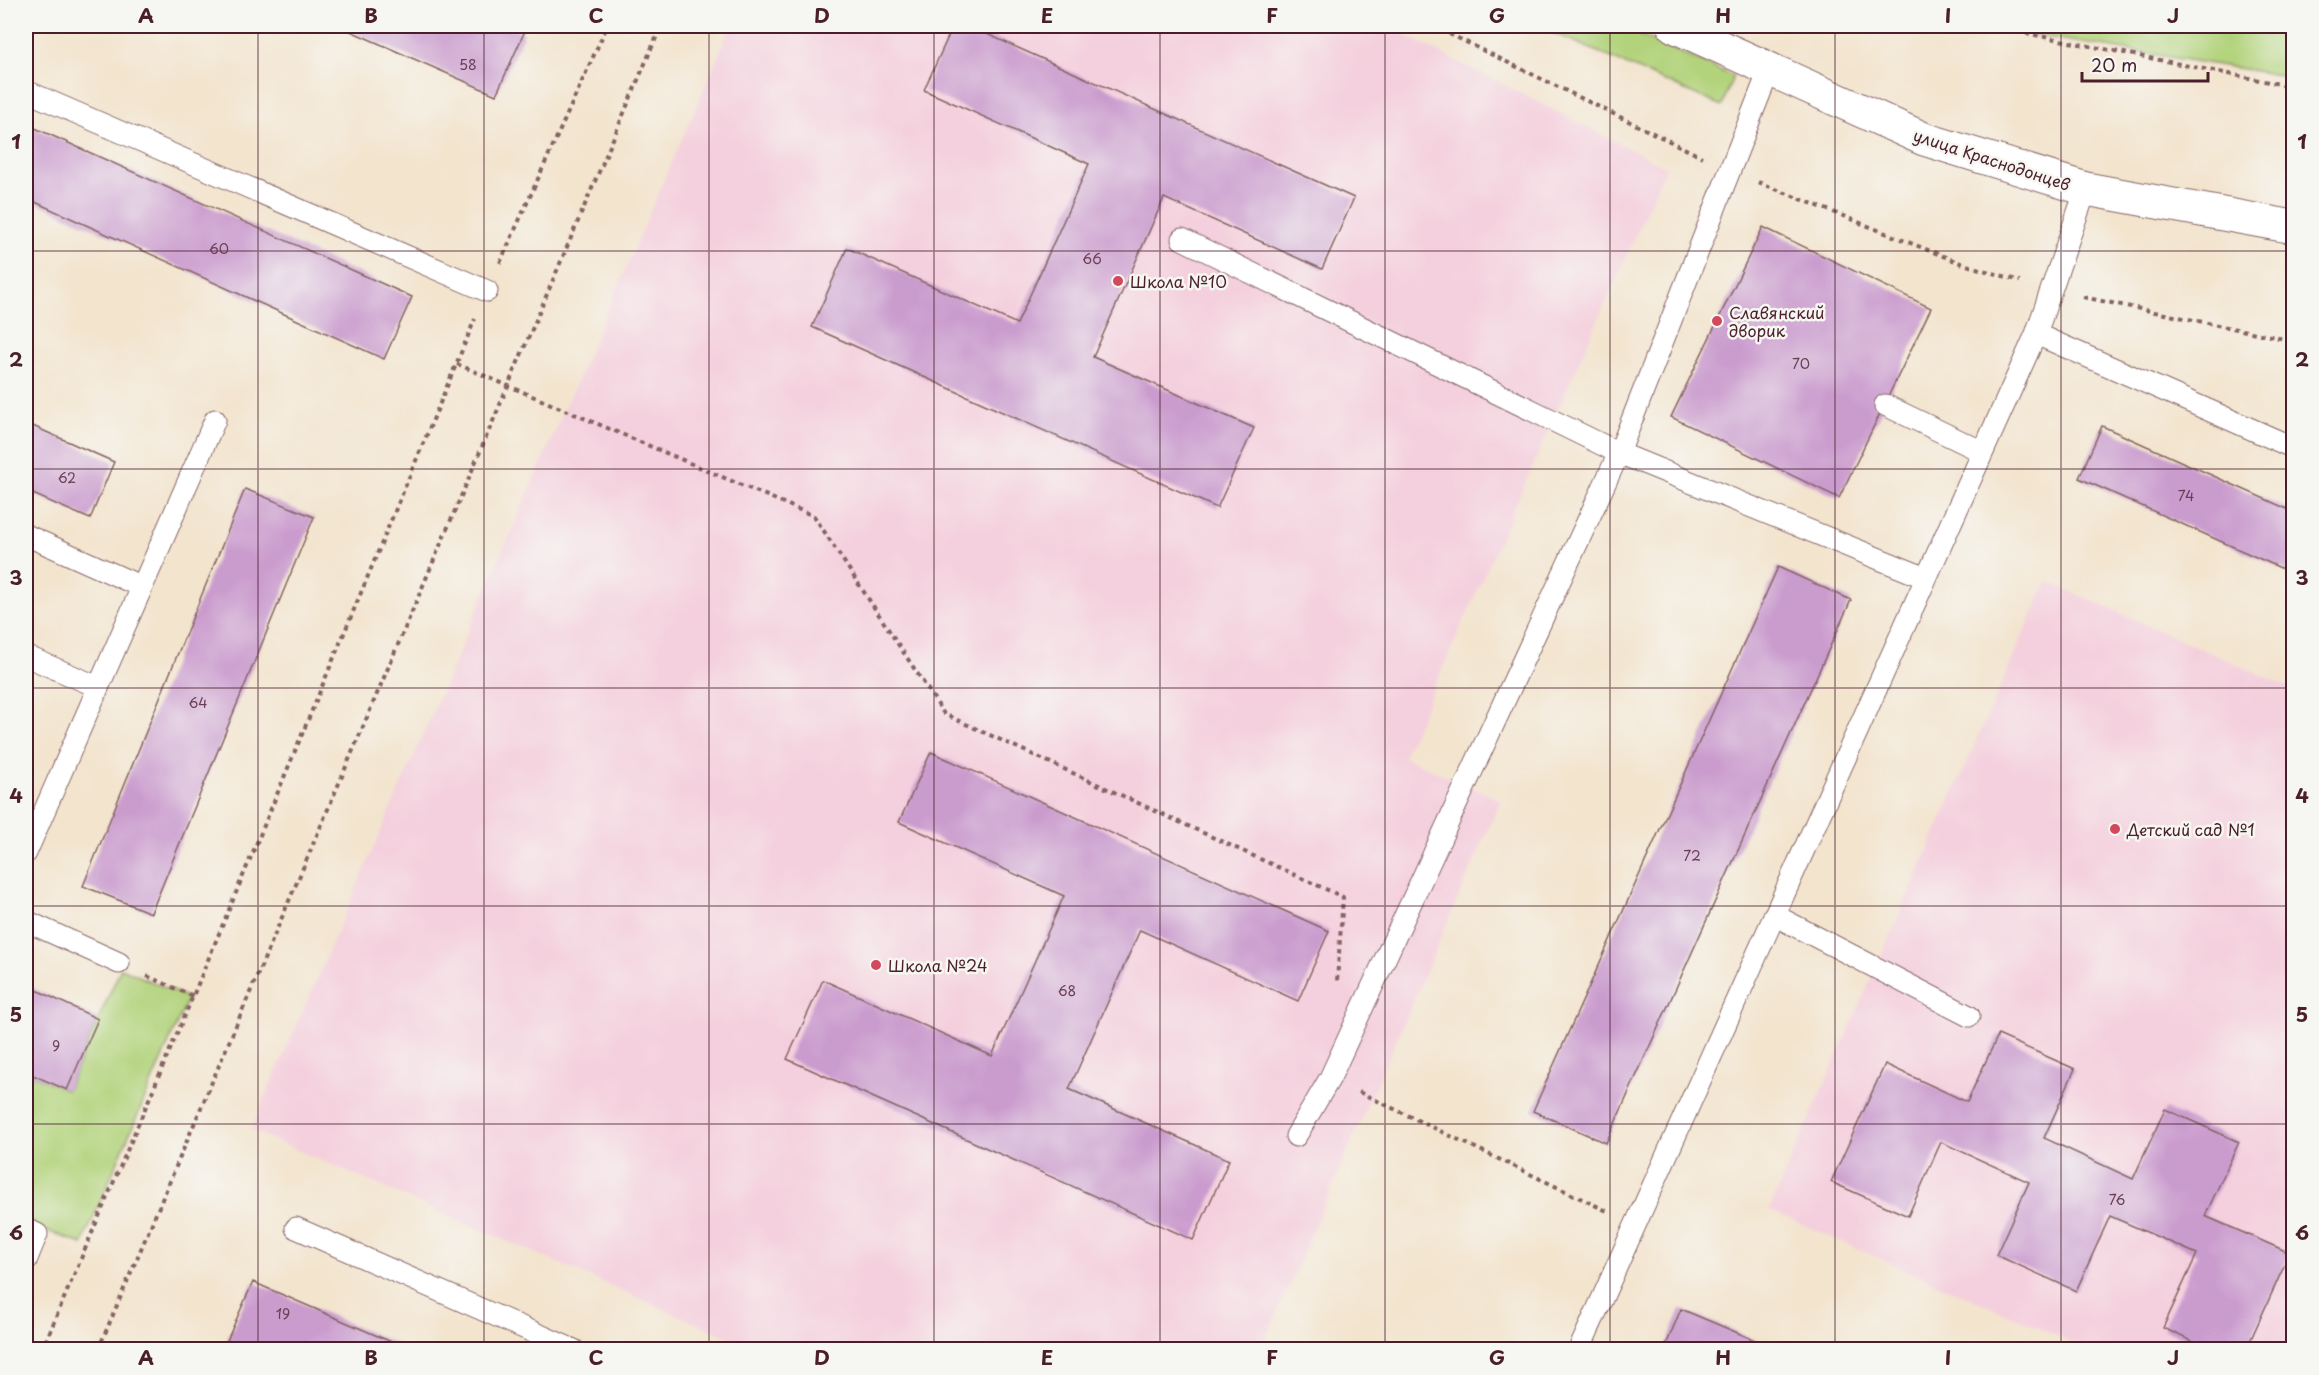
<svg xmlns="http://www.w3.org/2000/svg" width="2319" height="1375" font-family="'Playpen Sans',sans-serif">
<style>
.built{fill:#f4cfdd}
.green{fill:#b2d37b;stroke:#7e7953;stroke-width:1.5}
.building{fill:#ca9cce}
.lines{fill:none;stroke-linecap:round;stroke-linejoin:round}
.lane-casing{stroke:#856464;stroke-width:23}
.secondary-casing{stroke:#856464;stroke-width:35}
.path{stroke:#856464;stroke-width:4;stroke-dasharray:4.5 4.5;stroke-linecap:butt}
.lane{stroke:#fff;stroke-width:21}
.secondary{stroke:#fff;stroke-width:33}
.grid{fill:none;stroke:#4a1f2b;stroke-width:1.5;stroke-opacity:0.55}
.poi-dot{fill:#d1495b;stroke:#f6f6f2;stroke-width:2}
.labels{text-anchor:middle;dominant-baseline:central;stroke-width:5;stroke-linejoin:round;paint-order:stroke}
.number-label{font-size:14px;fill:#6a3e54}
.street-label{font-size:16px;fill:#4a1f2b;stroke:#f6f6f2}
.poi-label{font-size:16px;fill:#4a1f2b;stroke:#f6f6f2;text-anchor:start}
.neatline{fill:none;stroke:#4a1f2b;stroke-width:2}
.grid-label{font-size:20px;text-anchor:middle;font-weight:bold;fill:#4a1f2b}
</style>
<rect width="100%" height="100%" fill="#f6f6f2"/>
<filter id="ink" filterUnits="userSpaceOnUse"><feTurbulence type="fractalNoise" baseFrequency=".0167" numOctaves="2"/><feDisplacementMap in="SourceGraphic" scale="12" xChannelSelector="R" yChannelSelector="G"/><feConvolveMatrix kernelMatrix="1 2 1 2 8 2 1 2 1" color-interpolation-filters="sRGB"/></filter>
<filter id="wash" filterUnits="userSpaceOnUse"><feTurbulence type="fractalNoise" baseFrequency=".008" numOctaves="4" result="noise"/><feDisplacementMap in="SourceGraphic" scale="24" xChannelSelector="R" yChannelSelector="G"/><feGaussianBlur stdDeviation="1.35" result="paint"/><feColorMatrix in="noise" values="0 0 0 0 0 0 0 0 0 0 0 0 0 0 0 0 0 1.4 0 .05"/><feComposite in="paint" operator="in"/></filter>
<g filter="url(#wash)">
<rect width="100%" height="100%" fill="#f3e4ce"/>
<path class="built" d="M 731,26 L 1387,26 L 1666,167 L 1403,757 L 1501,800 L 1261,1349 L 756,1349 L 251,1130 Z
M 2047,581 L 2293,689 L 2293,1349 L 2087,1349 L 1769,1210 Z"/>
<path class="green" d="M 1538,26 L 1619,26 L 1733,76 L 1722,106 Z
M 1990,26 L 2293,26 L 2293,77 L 1997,29 Z
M 121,968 L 188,998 L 82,1244 L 26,1223 L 26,1072 L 67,1090 Z"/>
<g id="blocks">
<path class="building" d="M 339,26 L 508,26 L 524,33 L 496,95 Z
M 953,26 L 969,26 L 1354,198 L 1322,269 L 1164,198 L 1093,357 L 1254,428 L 1217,508 L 812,327 L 847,248 L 1017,324 L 1089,164 L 924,90 Z
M 26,124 L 412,297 L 384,359 L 26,198 Z
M 1763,227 L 1931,308 L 1839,498 L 1671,417 Z
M 26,423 L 114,462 L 90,519 L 26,491 Z
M 2102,426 L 2294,512 L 2294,574 L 2079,478 Z
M 245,489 L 314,517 L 151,913 L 83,886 Z
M 1778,567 L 1851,600 L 1606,1143 L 1533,1111 Z
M 931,752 L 1329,931 L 1298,1001 L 1140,930 L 1069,1089 L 1229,1160 L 1193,1240 L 787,1059 L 823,980 L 992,1056 L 1064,896 L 899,822 Z
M 26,985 L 98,1019 L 67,1090 L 26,1072 Z
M 1998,1035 L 2075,1069 L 2044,1138 L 2133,1179 L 2165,1109 L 2239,1142 L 2205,1216 L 2290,1253 L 2246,1350 L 2211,1350 L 2163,1328 L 2197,1254 L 2110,1216 L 2076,1291 L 1996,1255 L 2029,1182 L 1941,1142 L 1908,1216 L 1831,1182 L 1885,1064 L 1967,1102 Z
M 253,1282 L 410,1350 L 235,1350 L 225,1345 Z
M 1681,1309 L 1776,1349 L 1776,1350 L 1664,1350 Z"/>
</g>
</g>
<g filter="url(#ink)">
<use href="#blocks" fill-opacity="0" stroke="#856464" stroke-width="1.5"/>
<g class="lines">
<g class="lane-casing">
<path id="lane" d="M 1770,68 L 1619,453 L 1926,578
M 26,91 L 487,291
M 1182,239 L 1619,453 L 1330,1078 L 1296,1136
M 2036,334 L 2294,448
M 1885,405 L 1983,452
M 26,535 L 142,587
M 26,656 L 98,687
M 26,853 L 215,420
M 1774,915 L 1969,1016
M 26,921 L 119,963
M 296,1228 L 574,1350
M 26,1229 L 37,1234 L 26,1261
M 1579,1350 L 2036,334 L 2086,189"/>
</g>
<g class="secondary-casing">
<path id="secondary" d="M 1674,26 L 1924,139 L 2086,189 L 2294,227"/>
</g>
<path class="path" d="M 1433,26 L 1702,157
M 1990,26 L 2294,87
M 1758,182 L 1963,264 L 2020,281
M 500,263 L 607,26
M 2083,297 L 2294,341
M 457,364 L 814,516 L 944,714 L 1343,897 L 1337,981
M 147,976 L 193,996
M 1359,1092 L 1607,1211
M 42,1350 L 193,996 L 475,319
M 98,1350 L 661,26"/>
<use href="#lane" class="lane"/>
<use href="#secondary" class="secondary"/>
</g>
</g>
<path class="grid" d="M 258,26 L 258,1350M 484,26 L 484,1350M 709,26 L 709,1350M 934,26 L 934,1350M 1160,26 L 1160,1350M 1385,26 L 1385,1350M 1610,26 L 1610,1350M 1835,26 L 1835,1350M 2061,26 L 2061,1350M 26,251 L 2294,251M 26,469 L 2294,469M 26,688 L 2294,688M 26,906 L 2294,906M 26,1124 L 2294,1124"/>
<g class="poi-dot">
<circle cx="1118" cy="281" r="6"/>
<circle cx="1717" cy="321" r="6"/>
<circle cx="2115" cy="829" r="6"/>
<circle cx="876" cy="965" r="6"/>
</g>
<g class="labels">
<g class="number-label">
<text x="468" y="64">58</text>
<text x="219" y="248">60</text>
<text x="1092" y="258">66</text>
<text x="1801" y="363">70</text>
<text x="67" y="477">62</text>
<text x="2186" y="495">74</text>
<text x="198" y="702">64</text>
<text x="1692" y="855">72</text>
<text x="1067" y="990">68</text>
<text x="56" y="1045">9</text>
<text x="2117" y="1199">76</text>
<text x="283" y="1313">19</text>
</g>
<g class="street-label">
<text transform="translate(1992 159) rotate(18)">улица Краснодонцев</text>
</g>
<g class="poi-label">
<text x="1130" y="281">Школа №10</text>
<text x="1729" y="312">Славянский<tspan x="1729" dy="18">дворик</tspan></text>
<text x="2127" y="829">Детский сад №1</text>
<text x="888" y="965">Школа №24</text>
</g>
</g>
<rect width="2319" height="1375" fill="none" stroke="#f6f6f2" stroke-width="66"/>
<path d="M2082 72v9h126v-9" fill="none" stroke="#4a1f2b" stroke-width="3"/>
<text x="2091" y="72" font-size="18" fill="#4a1f2b" stroke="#f6f6f2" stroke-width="4.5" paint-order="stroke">20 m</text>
<rect x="33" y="33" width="2253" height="1309" class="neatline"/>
<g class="grid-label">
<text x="146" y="23">A</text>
<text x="371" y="23">B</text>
<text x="596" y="23">C</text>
<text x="822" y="23">D</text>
<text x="1047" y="23">E</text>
<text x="1272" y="23">F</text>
<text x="1497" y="23">G</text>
<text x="1723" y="23">H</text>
<text x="1948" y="23">I</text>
<text x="2173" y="23">J</text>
<text x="16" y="149">1</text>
<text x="2302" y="149">1</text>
<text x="16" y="367">2</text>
<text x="2302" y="367">2</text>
<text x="16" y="585">3</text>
<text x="2302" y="585">3</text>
<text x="16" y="803">4</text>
<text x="2302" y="803">4</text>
<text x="16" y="1022">5</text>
<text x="2302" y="1022">5</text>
<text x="16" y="1240">6</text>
<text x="2302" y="1240">6</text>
<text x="146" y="1365">A</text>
<text x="371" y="1365">B</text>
<text x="596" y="1365">C</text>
<text x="822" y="1365">D</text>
<text x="1047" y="1365">E</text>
<text x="1272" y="1365">F</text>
<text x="1497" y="1365">G</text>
<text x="1723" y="1365">H</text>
<text x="1948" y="1365">I</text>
<text x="2173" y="1365">J</text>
</g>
</svg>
